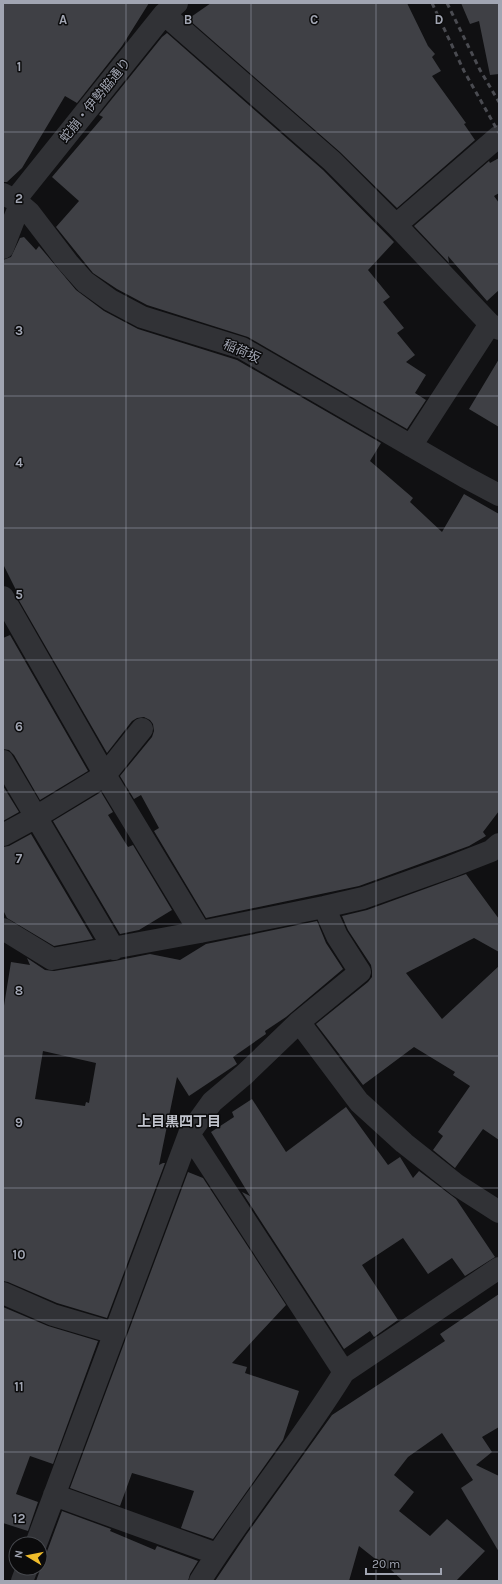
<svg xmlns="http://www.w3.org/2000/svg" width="502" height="1584" font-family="Karla,'Noto Sans JP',sans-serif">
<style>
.building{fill:#3f4045;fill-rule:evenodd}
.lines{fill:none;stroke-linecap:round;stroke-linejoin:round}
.minor{stroke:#313236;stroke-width:22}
.rail{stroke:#4a4b51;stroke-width:3;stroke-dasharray:5 4;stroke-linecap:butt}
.grid{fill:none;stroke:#a1a5b2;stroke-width:1;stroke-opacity:0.55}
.labels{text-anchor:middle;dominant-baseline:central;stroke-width:3;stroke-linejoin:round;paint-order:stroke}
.street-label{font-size:13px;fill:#a1a5b2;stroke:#0b0b0c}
.neighbourhood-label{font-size:14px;font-weight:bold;fill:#c2c5ce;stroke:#0b0b0c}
.grid-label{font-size:13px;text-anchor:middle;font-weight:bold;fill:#a1a5b2;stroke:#0b0b0c;stroke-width:3;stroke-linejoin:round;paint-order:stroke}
</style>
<rect width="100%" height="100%" fill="#101012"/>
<path class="building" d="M 3,3 L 149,3 L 122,46 L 77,103 L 65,96 L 22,168 L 7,182 L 3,182 Z
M 211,3 L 407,3 L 428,46 L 435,54 L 432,57 L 441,71 L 432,76 L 466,123 L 464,124 L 475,140 L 397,208 L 340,152 L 188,19 Z
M 461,3 L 499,3 L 499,74 L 490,75 L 479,21 L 470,24 Z
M 167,33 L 323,170 L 394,242 L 368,270 L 390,297 L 383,302 L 404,328 L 397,333 L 415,355 L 406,362 L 426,375 L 415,393 L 426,400 L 407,429 L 248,337 L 147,305 L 117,289 L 93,273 L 56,227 L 79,201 L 52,177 L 103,117 L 99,115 L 162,37 Z
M 499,158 L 499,193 L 494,196 L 499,203 L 499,290 L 487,301 L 448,256 L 449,263 L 414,226 L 489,161 L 490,163 Z
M 24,237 L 36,250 L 39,246 L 76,290 L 104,311 L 138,329 L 237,360 L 381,443 L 370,461 L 413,498 L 410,502 L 442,532 L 464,494 L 499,514 L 499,811 L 483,832 L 486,836 L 469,846 L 359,886 L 206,918 L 154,831 L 159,828 L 141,795 L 134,799 L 120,776 L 152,737 L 154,731 L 153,724 L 150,720 L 144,717 L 137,718 L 132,721 L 107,753 L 17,597 L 19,596 L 3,564 L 3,260 L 11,257 L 20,238 Z
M 499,359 L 499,427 L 469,409 Z
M 10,635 L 88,771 L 40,800 L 14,755 L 9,750 L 3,749 L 3,638 Z
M 3,786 L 19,812 L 3,821 Z
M 101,792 L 113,812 L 108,815 L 128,847 L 133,845 L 172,910 L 139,930 L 120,934 L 53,821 Z
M 31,834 L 93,939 L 54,946 L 7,918 L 3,910 L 3,847 L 9,846 Z
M 466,874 L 499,919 L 499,952 L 474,938 L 406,973 L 442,1019 L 499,966 L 499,1140 L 483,1129 L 455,1168 L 433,1150 L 443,1136 L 438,1132 L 470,1086 L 453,1075 L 455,1072 L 414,1047 L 363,1085 L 316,1024 L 368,982 L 372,977 L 372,971 L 371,965 L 348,930 L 342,916 L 367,910 Z
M 317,921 L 326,943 L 343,969 L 286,1017 L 265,1031 L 266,1034 L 233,1057 L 237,1064 L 189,1096 L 177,1077 L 159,1165 L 163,1163 L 165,1163 L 107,1318 L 57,1303 L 8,1282 L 3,1281 L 3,1012 L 11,962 L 30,965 L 27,958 L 45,970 L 54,971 L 115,961 L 150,954 L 180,960 L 206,944 ZM 43,1051 L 96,1063 L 89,1103 L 86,1102 L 85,1106 L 35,1099 Z
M 252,1099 L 286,1152 L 346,1107 L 388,1165 L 400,1157 L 413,1178 L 419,1171 L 456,1199 L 495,1257 L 465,1276 L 452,1258 L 428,1274 L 403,1238 L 362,1265 L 398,1320 L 374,1337 L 370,1331 L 344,1349 L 242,1192 L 250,1196 L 211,1132 L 234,1117 L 232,1112 Z
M 188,1172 L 203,1178 L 286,1305 L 232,1363 L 247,1367 L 245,1373 L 299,1391 L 283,1440 L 213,1539 L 181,1528 L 194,1491 L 132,1473 L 120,1506 L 70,1488 Z
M 499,1294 L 499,1427 L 482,1437 L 492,1452 L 476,1465 L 499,1476 L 499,1552 L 461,1488 L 473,1480 L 442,1433 L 408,1457 L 394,1475 L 414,1492 L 399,1511 L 430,1536 L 447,1519 L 485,1551 L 456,1581 L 403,1581 L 389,1568 L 388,1569 L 359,1546 L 349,1581 L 215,1581 L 246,1535 L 332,1415 L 445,1341 L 440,1334 Z
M 3,1307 L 48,1326 L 98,1341 L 53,1464 L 30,1456 L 16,1494 L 38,1502 L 28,1531 L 3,1523 Z
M 62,1511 L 111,1529 L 110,1531 L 155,1550 L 157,1546 L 198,1561 L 190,1574 L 188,1581 L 36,1581 Z"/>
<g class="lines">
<path class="minor" d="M 164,14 L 332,161 L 396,225 L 490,324 L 499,329
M 3,194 L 15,200 L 29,212 L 68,263 L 85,282 L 110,300 L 142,317 L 242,348 L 465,477 L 499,495
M 15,200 L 164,14 L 177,3
M 396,225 L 499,136
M 3,248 L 20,204
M 411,446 L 490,324
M 3,597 L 105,775 L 200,932
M 3,761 L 114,949
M 3,835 L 36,817 L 105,775 L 142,729
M 3,929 L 52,959 L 200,932 L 324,907 L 363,898 L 450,867 L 491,851 L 499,844
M 299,1022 L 359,1102 L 404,1143 L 457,1185 L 499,1212
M 189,1134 L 344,1372 L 499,1268
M 3,1293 L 53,1315 L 114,1333
M 54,1495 L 217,1554
M 36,1544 L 189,1134 L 212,1102 L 245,1074 L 299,1022 L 360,972 L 337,936 L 324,907
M 22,1581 L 27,1568
M 200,1581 C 245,1509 300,1444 344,1372"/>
<path class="rail" d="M 432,3 L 464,71 L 499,133
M 447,3 L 480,70 L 499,102"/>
</g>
<path class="grid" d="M 126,3 L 126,1581M 251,3 L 251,1581M 376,3 L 376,1581M 3,132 L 499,132M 3,264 L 499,264M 3,396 L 499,396M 3,528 L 499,528M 3,660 L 499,660M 3,792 L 499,792M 3,924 L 499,924M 3,1056 L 499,1056M 3,1188 L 499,1188M 3,1320 L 499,1320M 3,1452 L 499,1452"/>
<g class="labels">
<g class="street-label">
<text transform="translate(95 100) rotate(-51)">蛇崩・伊勢脇通り</text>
<text transform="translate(242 351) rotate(24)">稲荷坂</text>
</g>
<g class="neighbourhood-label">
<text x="179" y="1121">上目黒四丁目</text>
</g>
</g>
<g class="grid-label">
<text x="63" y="24">A</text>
<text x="188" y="24">B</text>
<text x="314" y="24">C</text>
<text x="439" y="24">D</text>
<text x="19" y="71">1</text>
<text x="19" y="203">2</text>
<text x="19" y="335">3</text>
<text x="19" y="467">4</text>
<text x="19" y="599">5</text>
<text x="19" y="731">6</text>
<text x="19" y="863">7</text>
<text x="19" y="995">8</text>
<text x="19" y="1127">9</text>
<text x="19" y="1259">10</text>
<text x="19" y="1391">11</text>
<text x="19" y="1523">12</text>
</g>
<rect width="502" height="1584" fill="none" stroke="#a1a5b2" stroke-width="8"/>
<g transform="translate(28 1556) rotate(280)"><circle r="19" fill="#0b0b0c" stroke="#47494e"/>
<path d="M0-3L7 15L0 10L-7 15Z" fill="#efbc2b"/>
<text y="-6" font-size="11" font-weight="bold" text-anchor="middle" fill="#a1a5b2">N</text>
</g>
<path d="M366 1568v6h75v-6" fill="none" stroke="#a1a5b2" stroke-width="2"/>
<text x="372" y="1568" font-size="12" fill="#a1a5b2" stroke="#0b0b0c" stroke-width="3" paint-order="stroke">20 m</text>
</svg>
